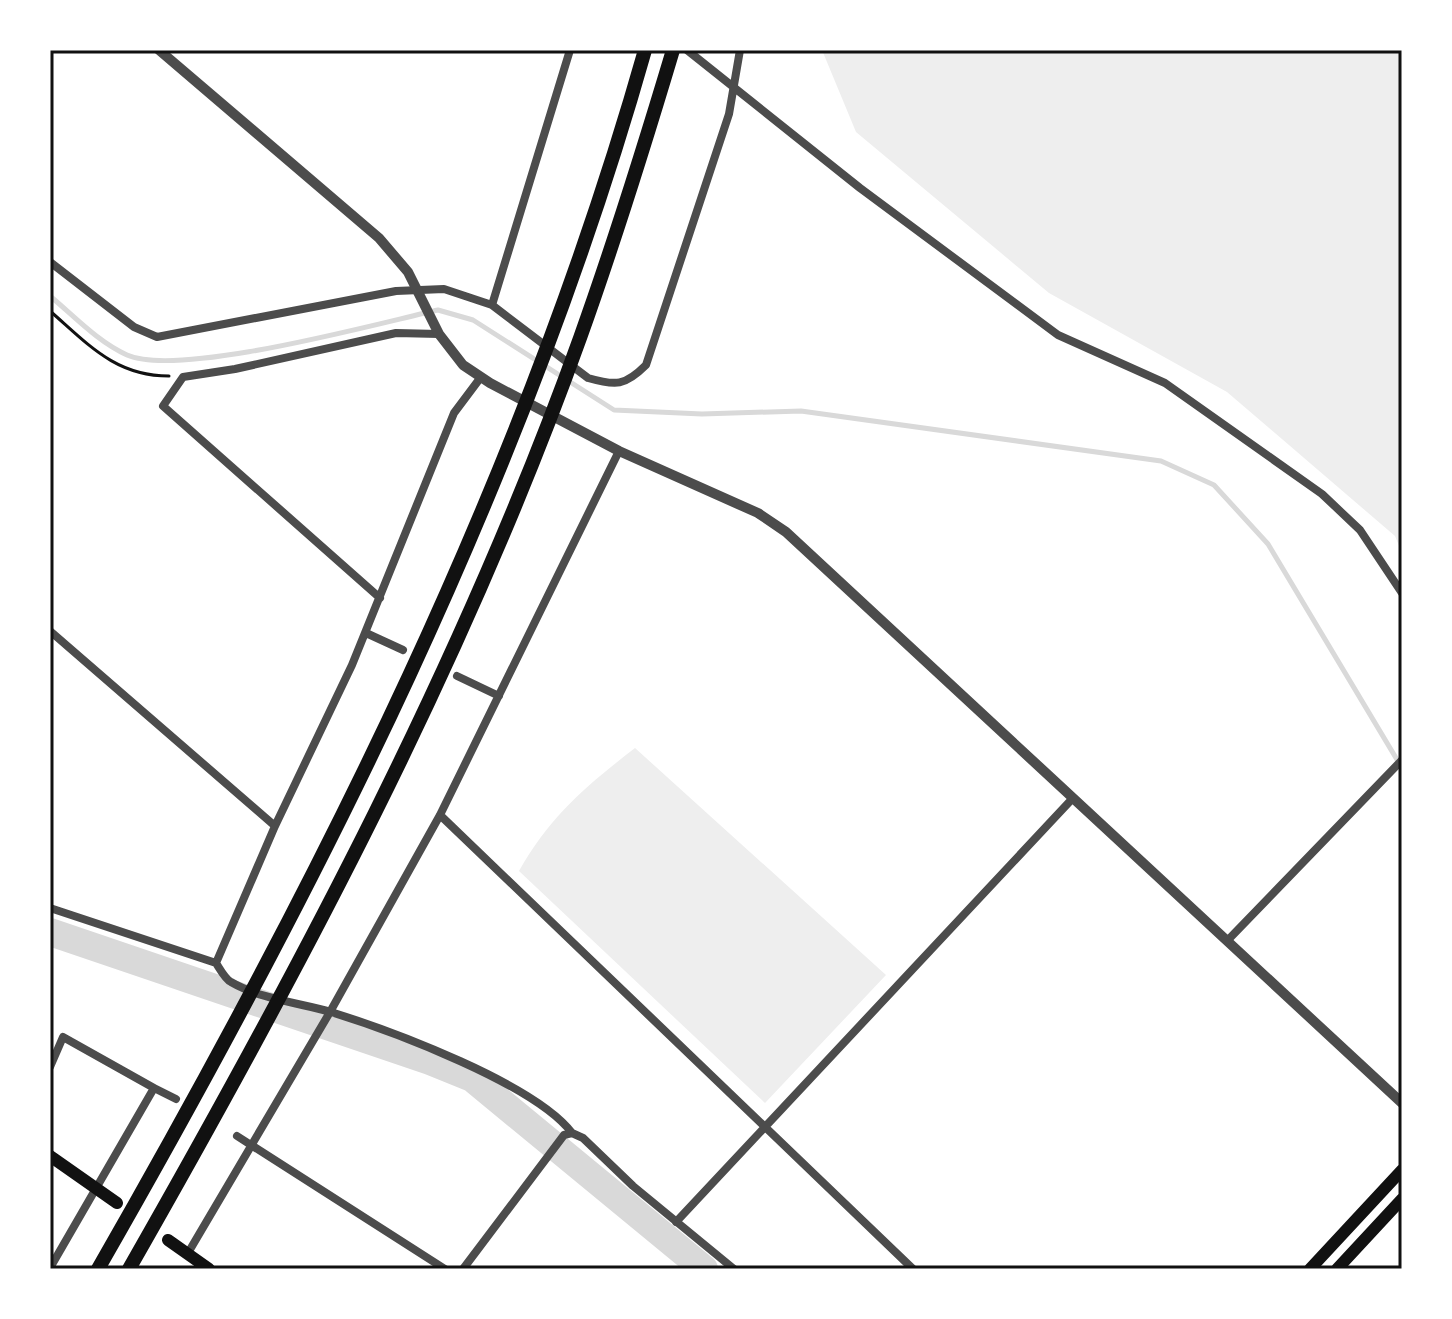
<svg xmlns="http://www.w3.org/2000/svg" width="1452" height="1319" font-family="'Asap Condensed',sans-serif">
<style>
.green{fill:#eee}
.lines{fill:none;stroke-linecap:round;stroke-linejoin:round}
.stream{stroke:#d9d9d9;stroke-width:5}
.river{stroke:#d9d9d9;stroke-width:28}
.path{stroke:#111;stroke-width:3}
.minor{stroke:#4c4c4c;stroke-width:8}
.tertiary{stroke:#4c4c4c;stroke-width:10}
.primary{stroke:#111;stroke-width:12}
.motorway{stroke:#111;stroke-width:14}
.neatline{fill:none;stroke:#111;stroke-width:3}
</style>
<rect width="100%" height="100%" fill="#fff"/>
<path class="green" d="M 822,50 L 1402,50 L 1402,553 L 1395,536 L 1227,392 L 1049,293 L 856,132 Z
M 635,748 L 886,975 L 765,1103 L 519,871 C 551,815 585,787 635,748 Z"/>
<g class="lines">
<path class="stream" d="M 50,296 C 74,316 98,342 127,355 C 179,378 375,324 438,310 L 473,320 L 614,410 L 702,414 L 801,411 L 1161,461 L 1214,485 L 1268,544 L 1402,768"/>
<path class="river" d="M 50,932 L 430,1061 L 472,1078 L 704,1269"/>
<path class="path" d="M 50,311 C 88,344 115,376 169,376"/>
<path class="minor" d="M 687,50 L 860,188 L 1058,335 L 1165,383 L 1322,494 L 1360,530 L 1402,593
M 50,262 L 134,327 L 157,337 L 396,291 L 444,289 L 492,305 L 588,378 C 616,386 625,386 646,365 L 729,114 L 740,50
M 492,305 L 570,50
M 380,598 L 163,406 L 183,377 L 235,369 L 396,333 L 439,334
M 50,631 L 275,826
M 366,633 L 403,650
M 457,676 L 499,696
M 440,815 L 913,1269
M 50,908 L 216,963 C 220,969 225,979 231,982 C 260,999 300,1003 331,1012 C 392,1031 535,1084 572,1133
M 1227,941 L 1402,760
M 216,963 L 275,826 L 352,665 L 454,413 L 481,377
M 50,1067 L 63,1037 L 154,1088 L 50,1268
M 154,1088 L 176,1099
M 237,1136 L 445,1269
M 676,1222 L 1073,798
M 188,1253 L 330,1012 L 440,815 L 619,451
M 463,1269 L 564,1135 L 572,1133 L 583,1138 L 633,1186 L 734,1269"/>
<path class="tertiary" d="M 159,50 L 379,238 L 408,272 L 439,334 L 463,365 L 490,383 L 619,451 L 758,513 L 786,532 L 1402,1103"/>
<path class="primary" d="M 50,1156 L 117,1203
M 168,1240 L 209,1269
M 1310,1269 L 1402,1170
M 1337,1269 L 1402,1199"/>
<path class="motorway" d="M 98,1269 C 320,882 523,481 645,50
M 129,1269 C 299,971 464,662 580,338 C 614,243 644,147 673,50"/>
</g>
<rect width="1452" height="1319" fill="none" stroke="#ffffff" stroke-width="104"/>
<rect x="52" y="52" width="1348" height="1215" class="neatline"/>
</svg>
